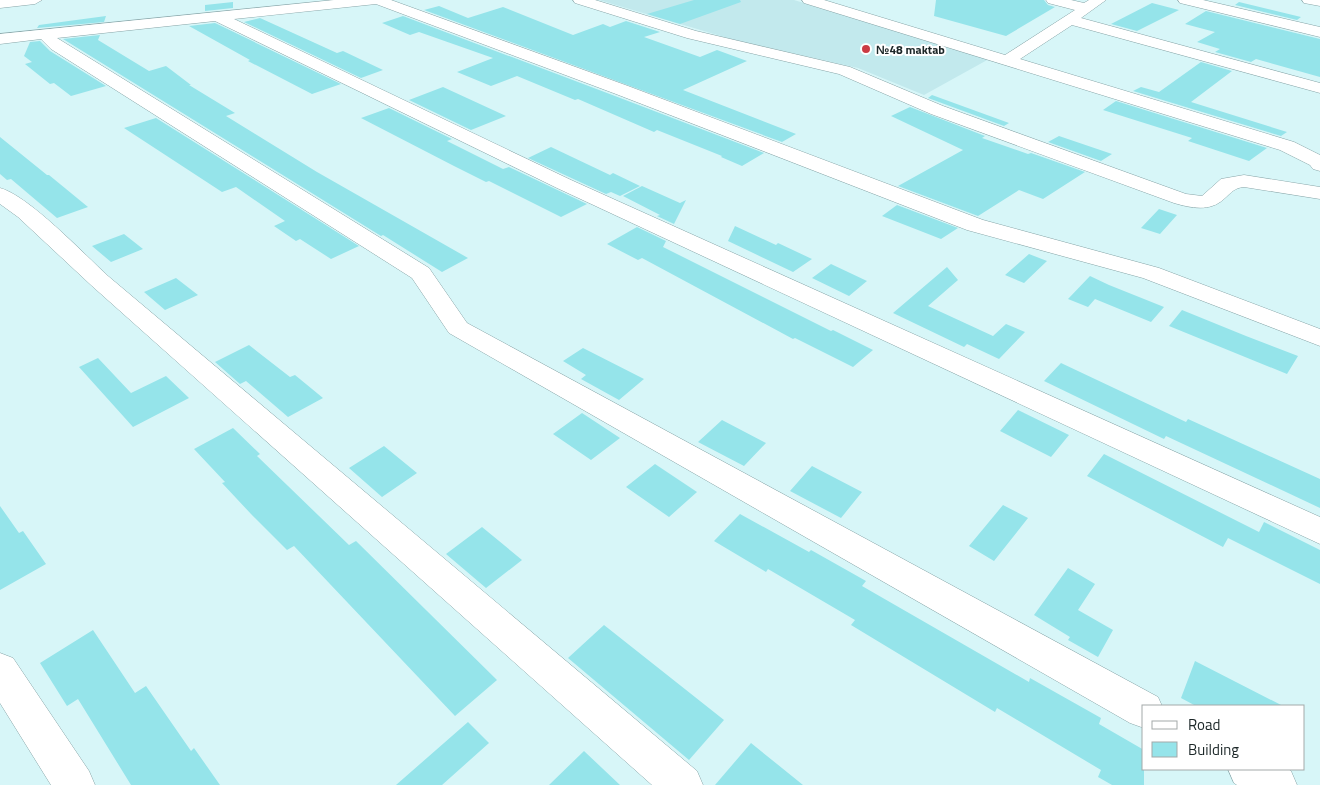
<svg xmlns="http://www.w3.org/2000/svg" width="1320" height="785" font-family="'Titillium Web',sans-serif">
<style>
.built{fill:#c2e9ed}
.building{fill:#95e4ea}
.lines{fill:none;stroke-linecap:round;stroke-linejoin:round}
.minor-casing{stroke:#87a4a7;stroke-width:1}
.minor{fill:#fff;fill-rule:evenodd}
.poi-dot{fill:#cb3b44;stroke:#fff;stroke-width:2}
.labels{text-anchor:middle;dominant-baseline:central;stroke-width:4;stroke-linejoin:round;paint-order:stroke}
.far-poi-label{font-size:12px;font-weight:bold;fill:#1c2728;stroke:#fff;text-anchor:start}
</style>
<rect width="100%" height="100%" fill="#d7f6f8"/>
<path class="built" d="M 599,0 L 794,0 L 989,59 L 924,95 L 858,68 L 731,39 Z"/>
<path class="building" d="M 694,0 L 740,0 L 741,2 L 680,24 L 647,14 Z
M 936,0 L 1044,0 L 1048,5 L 1055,7 L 1006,36 L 934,16 Z
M 233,2 L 233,8 L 205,11 L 205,5 Z
M 1239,2 L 1301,17 L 1297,20 L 1235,5 Z
M 1152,3 L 1179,10 L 1137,31 L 1111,24 Z
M 439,6 L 468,18 L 503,7 L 573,35 L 603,24 L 610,27 L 626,21 L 660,32 L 644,37 L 700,57 L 717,50 L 747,61 L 683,90 L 796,134 L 782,142 L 424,10 Z
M 1206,11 L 1320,39 L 1320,77 L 1256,59 L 1251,62 L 1215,52 L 1220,49 L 1197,42 L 1215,32 L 1185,24 Z
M 106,16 L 104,22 L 37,28 L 39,25 Z
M 403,16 L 615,96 L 764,153 L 742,166 L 721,157 L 722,156 L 657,130 L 654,132 L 578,99 L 575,100 L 517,76 L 491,86 L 457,72 L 493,58 L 419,32 L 410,35 L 382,23 Z
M 260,18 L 337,53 L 343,51 L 383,70 L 361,78 L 244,22 Z
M 215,23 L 341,84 L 312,94 L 248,61 L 250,60 L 189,26 Z
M 100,35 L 98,40 L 149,71 L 166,66 L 191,85 L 189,85 L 235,113 L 226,116 L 317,172 L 468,258 L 442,272 L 383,235 L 381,236 L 63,39 Z
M 40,41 L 50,51 L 106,86 L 71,96 L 54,83 L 50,84 L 25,64 L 32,62 L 24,56 L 30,42 Z
M 1201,62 L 1232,71 L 1191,102 L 1287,132 L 1281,136 L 1133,91 L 1141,87 L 1159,92 Z
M 443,87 L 506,116 L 471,130 L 409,100 Z
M 932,95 L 1009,123 L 1004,126 L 928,98 Z
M 1116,101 L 1267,148 L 1249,161 L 1188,141 L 1192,138 L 1103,110 Z
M 910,107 L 985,136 L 982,138 L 1028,154 L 1031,153 L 1085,172 L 1043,199 L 1019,190 L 978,216 L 898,186 L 963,150 L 891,116 Z
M 389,108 L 452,139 L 447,141 L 503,169 L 509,167 L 587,204 L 561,217 L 489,181 L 486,182 L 454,166 L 361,118 Z
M 156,118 L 359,246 L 331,259 L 300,239 L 296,241 L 274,226 L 285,221 L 236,187 L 222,192 L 124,128 Z
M 1059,136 L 1112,154 L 1101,161 L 1048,142 Z
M 0,137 L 47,175 L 49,175 L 88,207 L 57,218 L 11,179 L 7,180 L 0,174 Z
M 551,147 L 610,175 L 613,173 L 640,186 L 620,196 L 611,192 L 606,194 L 528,158 Z
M 642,186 L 680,203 L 686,200 L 674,224 L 657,216 L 660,215 L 623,196 Z
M 897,205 L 958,228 L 941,239 L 882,216 Z
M 1159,209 L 1177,215 L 1160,234 L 1141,228 Z
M 735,226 L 776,245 L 778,243 L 812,259 L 793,272 L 728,241 Z
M 637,227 L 666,241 L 663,247 L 831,331 L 833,330 L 873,350 L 853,367 L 795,338 L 793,339 L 642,258 L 638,260 L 607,244 Z
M 124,234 L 143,249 L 111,262 L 92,246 Z
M 1029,254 L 1047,261 L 1024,283 L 1005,275 Z
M 831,264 L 867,281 L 849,296 L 812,278 Z
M 947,267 L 958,280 L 928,306 L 993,336 L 1006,324 L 1025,332 L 999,359 L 967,344 L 964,347 L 893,313 Z
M 1090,276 L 1109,285 L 1164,307 L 1151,322 L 1095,299 L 1088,307 L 1068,299 Z
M 176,278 L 198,295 L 165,310 L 144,292 Z
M 1182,310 L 1246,336 L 1298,356 L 1287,374 L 1169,326 Z
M 249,345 L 290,377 L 295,375 L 323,398 L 288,417 L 246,381 L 240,384 L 215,362 Z
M 583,348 L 644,379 L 619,400 L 581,379 L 586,375 L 563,361 Z
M 98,358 L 131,393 L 166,376 L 189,398 L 133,427 L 79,367 Z
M 1061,363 L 1186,422 L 1188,419 L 1320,479 L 1320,508 L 1166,436 L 1164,439 L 1044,381 Z
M 1018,410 L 1069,435 L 1051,457 L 1000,431 Z
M 582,413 L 620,438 L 591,460 L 553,434 Z
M 722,420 L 766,443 L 744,466 L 698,442 Z
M 233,428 L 260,454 L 257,456 L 349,545 L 356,541 L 497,680 L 455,716 L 294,546 L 287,550 L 251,514 L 222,483 L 225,482 L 194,449 Z
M 384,446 L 417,473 L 382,497 L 349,468 Z
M 1104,454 L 1259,532 L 1264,522 L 1320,550 L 1320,584 L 1228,538 L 1223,547 L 1087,476 Z
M 655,464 L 697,492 L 669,517 L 626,487 Z
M 812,466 L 862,492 L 841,518 L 790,491 Z
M 1003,505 L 1028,518 L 994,561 L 969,546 Z
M 0,506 L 19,533 L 23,531 L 46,564 L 0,590 Z
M 740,514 L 809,552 L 811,550 L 866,581 L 862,586 L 1029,682 L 1030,678 L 1101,718 L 1099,724 L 1144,750 L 1144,785 L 1112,785 L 1098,777 L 1101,770 L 997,708 L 995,712 L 851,625 L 855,620 L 768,569 L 766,572 L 714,541 Z
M 482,527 L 522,560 L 486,588 L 446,554 Z
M 1068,568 L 1095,584 L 1078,610 L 1113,630 L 1098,657 L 1068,640 L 1070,637 L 1034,615 Z
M 604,625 L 724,720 L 689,760 L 568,658 Z
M 93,630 L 135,693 L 146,686 L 191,751 L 194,748 L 220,785 L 131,785 L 78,699 L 67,706 L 40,663 Z
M 1195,661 L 1283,706 L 1196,706 L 1181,698 Z
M 468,722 L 489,743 L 442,785 L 396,785 Z
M 751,743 L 803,785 L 715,785 Z
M 584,751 L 620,785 L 549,785 Z"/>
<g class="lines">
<g class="minor-casing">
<path id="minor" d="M 0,0 L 42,0 L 35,4 L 0,8 Z
M 334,0 L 391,0 L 628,86 L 983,220 L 1159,268 L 1320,329 L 1320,346 L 1143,278 L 967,230 L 616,94 L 376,4 L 234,19 L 571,180 L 1320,517 L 1320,544 L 557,188 L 215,21 L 57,38 L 429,268 L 467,323 L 1158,697 L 1162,706 L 1144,706 L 1144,728 L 1130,723 L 449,333 L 412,278 L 51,49 L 41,39 L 0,44 L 0,34 Z
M 573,0 L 595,0 L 696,31 L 850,67 L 943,106 L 1186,194 L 1202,196 L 1221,179 L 1244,175 L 1320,187 L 1320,199 L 1244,187 C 1234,188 1232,192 1224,199 C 1210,212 1191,208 1174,203 L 931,114 L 839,74 L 687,38 L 575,3 Z
M 802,0 L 824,0 L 1005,55 L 1075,10 L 1048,3 L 1046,0 L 1071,0 L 1084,3 L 1089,0 L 1106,0 L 1081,18 L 1320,83 L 1320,93 L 1072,25 L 1020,59 L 1294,142 L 1320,155 L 1320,171 L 1313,169 L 1310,165 L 1280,150 L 804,3 Z
M 1178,0 L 1203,0 L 1320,27 L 1320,37 L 1180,3 Z
M 1302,0 L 1320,0 L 1320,6 L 1304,3 Z
M 0,188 C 28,195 84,254 108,276 L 697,771 L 703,785 L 652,785 L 92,286 L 18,217 L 0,204 Z
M 0,653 L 13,658 L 89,771 L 95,785 L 51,785 L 0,703 Z
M 1228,769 L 1288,769 L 1291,771 L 1297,785 L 1237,785 L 1234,783 Z"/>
</g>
<use href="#minor" class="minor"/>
</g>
<circle class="poi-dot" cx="866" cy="49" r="5"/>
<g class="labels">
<g class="far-poi-label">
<text x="876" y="49">№48 maktab</text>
</g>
</g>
<rect x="1142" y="705" width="162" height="65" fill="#ffffff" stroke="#a4a9a9"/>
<rect x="1152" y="721" width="25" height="8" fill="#ffffff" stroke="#a4a9a9"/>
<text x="1188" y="730" font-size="15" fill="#1c2728">Road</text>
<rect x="1152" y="742" width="25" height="15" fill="#95e4ea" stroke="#a4a9a9"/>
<text x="1188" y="755" font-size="15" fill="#1c2728">Building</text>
</svg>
